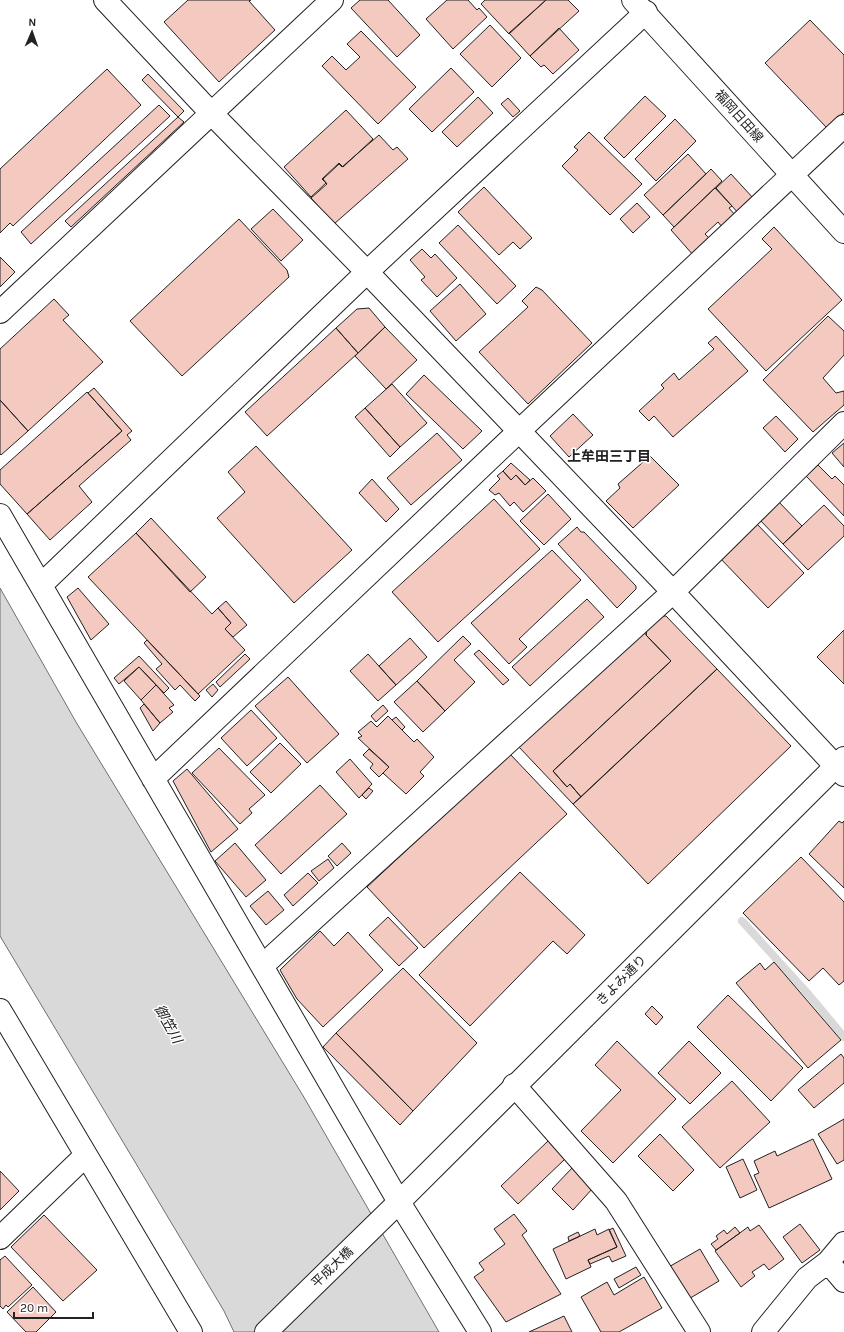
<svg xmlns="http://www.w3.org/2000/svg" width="844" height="1332" font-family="Karla,'Noto Sans JP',sans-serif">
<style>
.water{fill:#d9d9d9;stroke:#6f6f6f}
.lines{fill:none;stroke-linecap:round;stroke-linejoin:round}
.stream{stroke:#d9d9d9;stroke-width:8}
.building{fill:#f3c9c0;stroke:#222}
.minor-casing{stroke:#222;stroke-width:24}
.tertiary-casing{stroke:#222;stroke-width:24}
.secondary-casing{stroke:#222;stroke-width:24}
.minor{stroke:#fff;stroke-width:22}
.tertiary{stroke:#fff;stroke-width:22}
.secondary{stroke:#fff;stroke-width:22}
.labels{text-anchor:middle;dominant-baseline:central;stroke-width:3;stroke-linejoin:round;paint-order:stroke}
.street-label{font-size:13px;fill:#222;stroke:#fff}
.neighbourhood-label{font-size:14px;font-weight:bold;fill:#222;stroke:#fff}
.water-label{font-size:14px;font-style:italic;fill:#222;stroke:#fff}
</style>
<rect width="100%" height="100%" fill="#fff"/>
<path class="water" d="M 0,588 L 76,722 L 305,1099 L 439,1332 L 234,1332 L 224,1311 L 0,936 Z"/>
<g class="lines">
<path class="stream" d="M 742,921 L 809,995 L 844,1037"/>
</g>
<path class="building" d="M 188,0 L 251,0 L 249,1 L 275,30 L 219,82 L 164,22 Z
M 360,0 L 388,0 L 420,35 L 397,57 L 351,8 Z
M 447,0 L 468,0 L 477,10 L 479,8 L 487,17 L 453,49 L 426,19 Z
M 485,0 L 546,0 L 509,34 L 481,4 Z
M 546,0 L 568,0 L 579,11 L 530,56 L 509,33 Z
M 810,20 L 844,55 L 844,112 L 827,128 L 765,63 Z
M 490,25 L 521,58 L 492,87 L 460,54 Z
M 559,28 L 579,50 L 553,74 L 544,65 L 541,67 L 530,56 Z
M 361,31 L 416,87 L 378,124 L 322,66 L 332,56 L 346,70 L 360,57 L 347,44 Z
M 451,68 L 474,92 L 432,132 L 409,109 Z
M 107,69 L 141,105 L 13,226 L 10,223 L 0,233 L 0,169 Z
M 148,74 L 184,111 L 178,117 L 142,80 Z
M 645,96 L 666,116 L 624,158 L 604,138 Z
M 478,97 L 493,113 L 457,147 L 442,132 Z
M 508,98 L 520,111 L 513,117 L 501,104 Z
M 159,105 L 170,116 L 31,244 L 21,232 Z
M 346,110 L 373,139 L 343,167 L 339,163 L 322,179 L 326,183 L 311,197 L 284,167 Z
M 178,117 L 184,122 L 71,227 L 65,221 Z
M 675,119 L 696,141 L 656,181 L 635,159 Z
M 589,132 L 642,184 L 610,215 L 562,166 L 578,150 L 574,147 Z
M 379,135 L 393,150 L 397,147 L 408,159 L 334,224 L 311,198 L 327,184 L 323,179 L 339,164 L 342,167 Z
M 688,154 L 706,174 L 663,215 L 644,195 Z
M 711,169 L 722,181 L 674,227 L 663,215 Z
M 731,174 L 754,199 L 739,214 L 716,188 Z
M 484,187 L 532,238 L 520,249 L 513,242 L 499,255 L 458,212 Z
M 715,188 L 732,206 L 729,208 L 735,215 L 722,227 L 718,222 L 705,234 L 711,240 L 694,256 L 671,230 Z
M 637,203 L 650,217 L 633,233 L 620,219 Z
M 273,209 L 303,240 L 281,261 L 251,229 Z
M 239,219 L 287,270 L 289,277 L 182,376 L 130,321 Z
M 458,225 L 516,286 L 497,304 L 439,243 Z
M 774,227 L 842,300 L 766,371 L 708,309 L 772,249 L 762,239 Z
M 422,249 L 431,258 L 435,254 L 457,278 L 437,297 L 421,280 L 425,277 L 410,260 Z
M 0,257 L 15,272 L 0,287 Z
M 460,284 L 486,314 L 456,341 L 430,311 Z
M 536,287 L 542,290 L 592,343 L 528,404 L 479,352 L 528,307 L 522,301 Z
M 54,299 L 69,315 L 63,320 L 103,362 L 28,431 L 0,400 L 0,349 Z
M 369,308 L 385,327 L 358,353 L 336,328 L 357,309 Z
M 828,316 L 844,331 L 844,355 L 823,378 L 836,393 L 844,391 L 844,405 L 813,432 L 763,380 Z
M 385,327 L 417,360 L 386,389 L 355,356 Z
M 336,328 L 358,353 L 267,436 L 245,412 Z
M 716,336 L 748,371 L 673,437 L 654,416 L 649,421 L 639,411 L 664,388 L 661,385 L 674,373 L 679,380 L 714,349 L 708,343 Z
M 424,375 L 482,431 L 463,449 L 406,394 Z
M 392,384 L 427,423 L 400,447 L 365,408 Z
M 94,388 L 132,431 L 127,435 L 131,440 L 79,486 L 92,502 L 50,540 L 27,514 L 122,431 L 88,393 Z
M 87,392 L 122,431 L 27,514 L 0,484 L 0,470 Z
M 0,400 L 28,431 L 1,455 L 0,454 Z
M 365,408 L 400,447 L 390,457 L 355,417 Z
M 573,414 L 593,435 L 569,457 L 550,436 Z
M 776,416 L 798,439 L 785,452 L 763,428 Z
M 437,433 L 462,460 L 411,505 L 387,478 Z
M 844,443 L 844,467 L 832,453 Z
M 256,446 L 352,550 L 294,603 L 217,518 L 245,492 L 228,472 Z
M 650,456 L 679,485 L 633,528 L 606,501 L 620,488 L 618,484 Z
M 511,463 L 530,480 L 525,485 L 516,475 L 511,480 L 503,471 Z
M 818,465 L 832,479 L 835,476 L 844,485 L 844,516 L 806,476 Z
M 503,471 L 511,480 L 516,475 L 525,485 L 533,478 L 546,491 L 523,512 L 514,502 L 510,506 L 499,493 L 495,495 L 489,490 L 500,479 L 497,476 Z
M 372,479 L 399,509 L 386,522 L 359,493 Z
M 548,494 L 571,519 L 544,545 L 520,521 Z
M 494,499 L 540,549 L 438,642 L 392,592 Z
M 778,501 L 802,526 L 783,544 L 759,519 Z
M 824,505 L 844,526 L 844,536 L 808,570 L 783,544 Z
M 151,518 L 206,577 L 190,592 L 136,533 Z
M 756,523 L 804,573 L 768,608 L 719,557 Z
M 577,527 L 581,532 L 584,532 L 636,586 L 636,589 L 617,608 L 558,544 Z
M 136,533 L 212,614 L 218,608 L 231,623 L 225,629 L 245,650 L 198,694 L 88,577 Z
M 552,550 L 581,580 L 519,639 L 527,647 L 509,664 L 471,623 Z
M 78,588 L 109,624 L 91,640 L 67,597 Z
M 587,599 L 604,617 L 530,686 L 512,667 Z
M 226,601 L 247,625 L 233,637 L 225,629 L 231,623 L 218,608 Z
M 657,616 L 666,616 L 717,669 L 581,797 L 570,784 L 567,787 L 553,771 L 671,661 L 646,635 L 647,626 Z
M 647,626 L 646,635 L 671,661 L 553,771 L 567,787 L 570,784 L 581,797 L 573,804 L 518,746 Z
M 844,630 L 844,684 L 817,657 Z
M 463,636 L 471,644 L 454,660 L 475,682 L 445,711 L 417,681 Z
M 410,638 L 427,657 L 396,685 L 379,666 Z
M 147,640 L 200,696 L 195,701 L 180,685 L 175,690 L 156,669 L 162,664 L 144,643 Z
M 479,650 L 509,680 L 503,685 L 474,654 Z
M 245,654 L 250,659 L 220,687 L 216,682 Z
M 368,654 L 396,685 L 378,701 L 350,671 Z
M 139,656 L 169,688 L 164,693 L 139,667 L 119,684 L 114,678 Z
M 139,667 L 156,685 L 141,700 L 124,681 Z
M 717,669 L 791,746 L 648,884 L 573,804 Z
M 288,677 L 339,734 L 307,763 L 255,706 Z
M 417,681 L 445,711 L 423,732 L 394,702 Z
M 213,684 L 218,690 L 212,697 L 206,690 Z
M 156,685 L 174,705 L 169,708 L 173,712 L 160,723 L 141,700 Z
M 144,704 L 160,723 L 153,731 L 140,708 Z
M 383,705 L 388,711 L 376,722 L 371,716 Z
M 251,710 L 277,738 L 247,766 L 221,738 Z
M 388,716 L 414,742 L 417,739 L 434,757 L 420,772 L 424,776 L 406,794 L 383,773 L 389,767 L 358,738 L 362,736 L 358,732 L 371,721 L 377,727 Z
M 396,717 L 405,727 L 402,730 L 392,720 Z
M 280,743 L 301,764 L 271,793 L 250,772 Z
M 219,748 L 265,795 L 249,809 L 252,813 L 240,824 L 192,773 Z
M 369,749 L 389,767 L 379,777 L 370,768 L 373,764 L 363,755 Z
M 510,754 L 567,814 L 424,948 L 367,887 Z
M 350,759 L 372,784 L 359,798 L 336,772 Z
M 187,769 L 238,829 L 211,852 L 173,781 Z
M 320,785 L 347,814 L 281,874 L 255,845 Z
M 369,788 L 373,791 L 366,799 L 362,795 Z
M 839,821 L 842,823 L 844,821 L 844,888 L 809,854 Z
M 235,843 L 266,880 L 246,897 L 215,861 Z
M 342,843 L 351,853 L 337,866 L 328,856 Z
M 801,857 L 844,902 L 844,981 L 839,985 L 823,968 L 809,981 L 743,913 Z
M 328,859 L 334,868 L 319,881 L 311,871 Z
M 520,872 L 585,935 L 567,954 L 553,941 L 470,1026 L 419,975 Z
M 308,873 L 318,883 L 293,906 L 284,895 Z
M 268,891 L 284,910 L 266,925 L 250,906 Z
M 388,917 L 418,948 L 399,966 L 369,935 Z
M 320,931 L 334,946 L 348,932 L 383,970 L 323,1027 L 297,999 L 280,970 Z
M 774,962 L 841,1040 L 808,1068 L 736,983 L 760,963 L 765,970 Z
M 403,968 L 477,1043 L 413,1111 L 336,1033 Z
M 728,995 L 803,1068 L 771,1101 L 697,1027 Z
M 652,1006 L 663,1017 L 656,1025 L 645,1014 Z
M 336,1033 L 413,1111 L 400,1125 L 323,1047 Z
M 617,1041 L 676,1099 L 613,1163 L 581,1131 L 621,1090 L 595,1065 Z
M 689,1041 L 721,1073 L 690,1104 L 658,1073 Z
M 841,1054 L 844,1058 L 844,1083 L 814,1108 L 798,1090 Z
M 732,1081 L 770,1122 L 720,1168 L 682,1127 Z
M 844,1119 L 844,1160 L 837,1164 L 818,1134 Z
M 660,1134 L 694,1170 L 673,1191 L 638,1156 Z
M 813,1139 L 832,1179 L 769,1208 L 754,1175 L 759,1173 L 754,1161 L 775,1151 L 777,1156 Z
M 548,1141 L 565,1159 L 518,1204 L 501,1186 Z
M 743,1159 L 757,1190 L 740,1198 L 726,1167 Z
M 572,1168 L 593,1188 L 573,1210 L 552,1189 Z
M 0,1171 L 19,1191 L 0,1210 Z
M 514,1214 L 527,1231 L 522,1235 L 561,1294 L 506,1322 L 474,1277 L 484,1270 L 479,1263 L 505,1244 L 494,1229 Z
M 44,1215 L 97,1270 L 63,1301 L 11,1247 Z
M 800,1224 L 820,1250 L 802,1263 L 783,1237 Z
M 759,1225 L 784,1259 L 769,1270 L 764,1264 L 752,1272 L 755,1276 L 741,1287 L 715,1251 L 748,1227 L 750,1231 Z
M 735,1227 L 740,1233 L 716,1250 L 711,1244 L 718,1239 L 716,1236 L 724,1230 L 727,1234 Z
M 613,1228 L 626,1256 L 612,1262 L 609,1256 L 590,1264 L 588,1260 L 617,1247 L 609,1230 Z
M 595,1229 L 597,1235 L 609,1229 L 617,1247 L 588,1260 L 591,1267 L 566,1279 L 553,1249 Z
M 578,1232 L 580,1236 L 569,1241 L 568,1237 Z
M 700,1249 L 719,1281 L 687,1300 L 667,1268 Z
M 5,1256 L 32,1285 L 8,1307 L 6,1305 L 3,1309 L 0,1306 L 0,1260 Z
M 636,1267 L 641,1275 L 619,1288 L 614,1279 Z
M 644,1277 L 662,1308 L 619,1332 L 601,1332 L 581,1297 L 607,1282 L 614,1295 Z
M 33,1287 L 56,1312 L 36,1332 L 26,1332 L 7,1312 Z
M 564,1316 L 572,1332 L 529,1332 Z"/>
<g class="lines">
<g class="minor-casing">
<path id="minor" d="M 105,0 L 212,114 L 367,272 L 673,592 L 844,775
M 0,312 L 332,0
M 0,515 L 399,1202 L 480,1332
M 41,585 L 367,272 L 646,12
M 153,779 L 519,431 L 844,126
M 262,966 L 673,592 L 844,423
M 514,1085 L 616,1201 L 699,1332
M 828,1262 L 844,1281
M 763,1332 L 807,1278 L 828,1262 L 844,1243"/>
</g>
<g class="tertiary-casing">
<path id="tertiary" d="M 0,1010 L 191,1332
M 0,1238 L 86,1155
M 266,1332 L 399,1202 L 844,758"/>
</g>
<g class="secondary-casing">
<path id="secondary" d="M 633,0 L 844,232"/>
</g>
<use href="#minor" class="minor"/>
<use href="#tertiary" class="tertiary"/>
<use href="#secondary" class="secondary"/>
</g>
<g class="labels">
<g class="street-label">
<text transform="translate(739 116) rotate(48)">福岡日田線</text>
<text transform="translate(621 980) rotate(-45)">きよみ通り</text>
<text transform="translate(332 1267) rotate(-44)">平成大橋</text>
</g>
<g class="neighbourhood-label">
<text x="609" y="456">上牟田三丁目</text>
</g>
<g class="water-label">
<text transform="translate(168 1024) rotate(61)">御笠川</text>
</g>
</g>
<g transform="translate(32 32) rotate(2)" stroke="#ffffff" stroke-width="3" paint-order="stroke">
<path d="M0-3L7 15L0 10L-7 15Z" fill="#222222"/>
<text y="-6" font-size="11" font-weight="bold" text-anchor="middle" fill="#222222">N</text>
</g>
<path d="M14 1312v6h79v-6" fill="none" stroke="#222222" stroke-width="2"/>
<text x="20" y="1312" font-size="12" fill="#222222" stroke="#ffffff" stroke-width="3" paint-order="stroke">20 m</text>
</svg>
